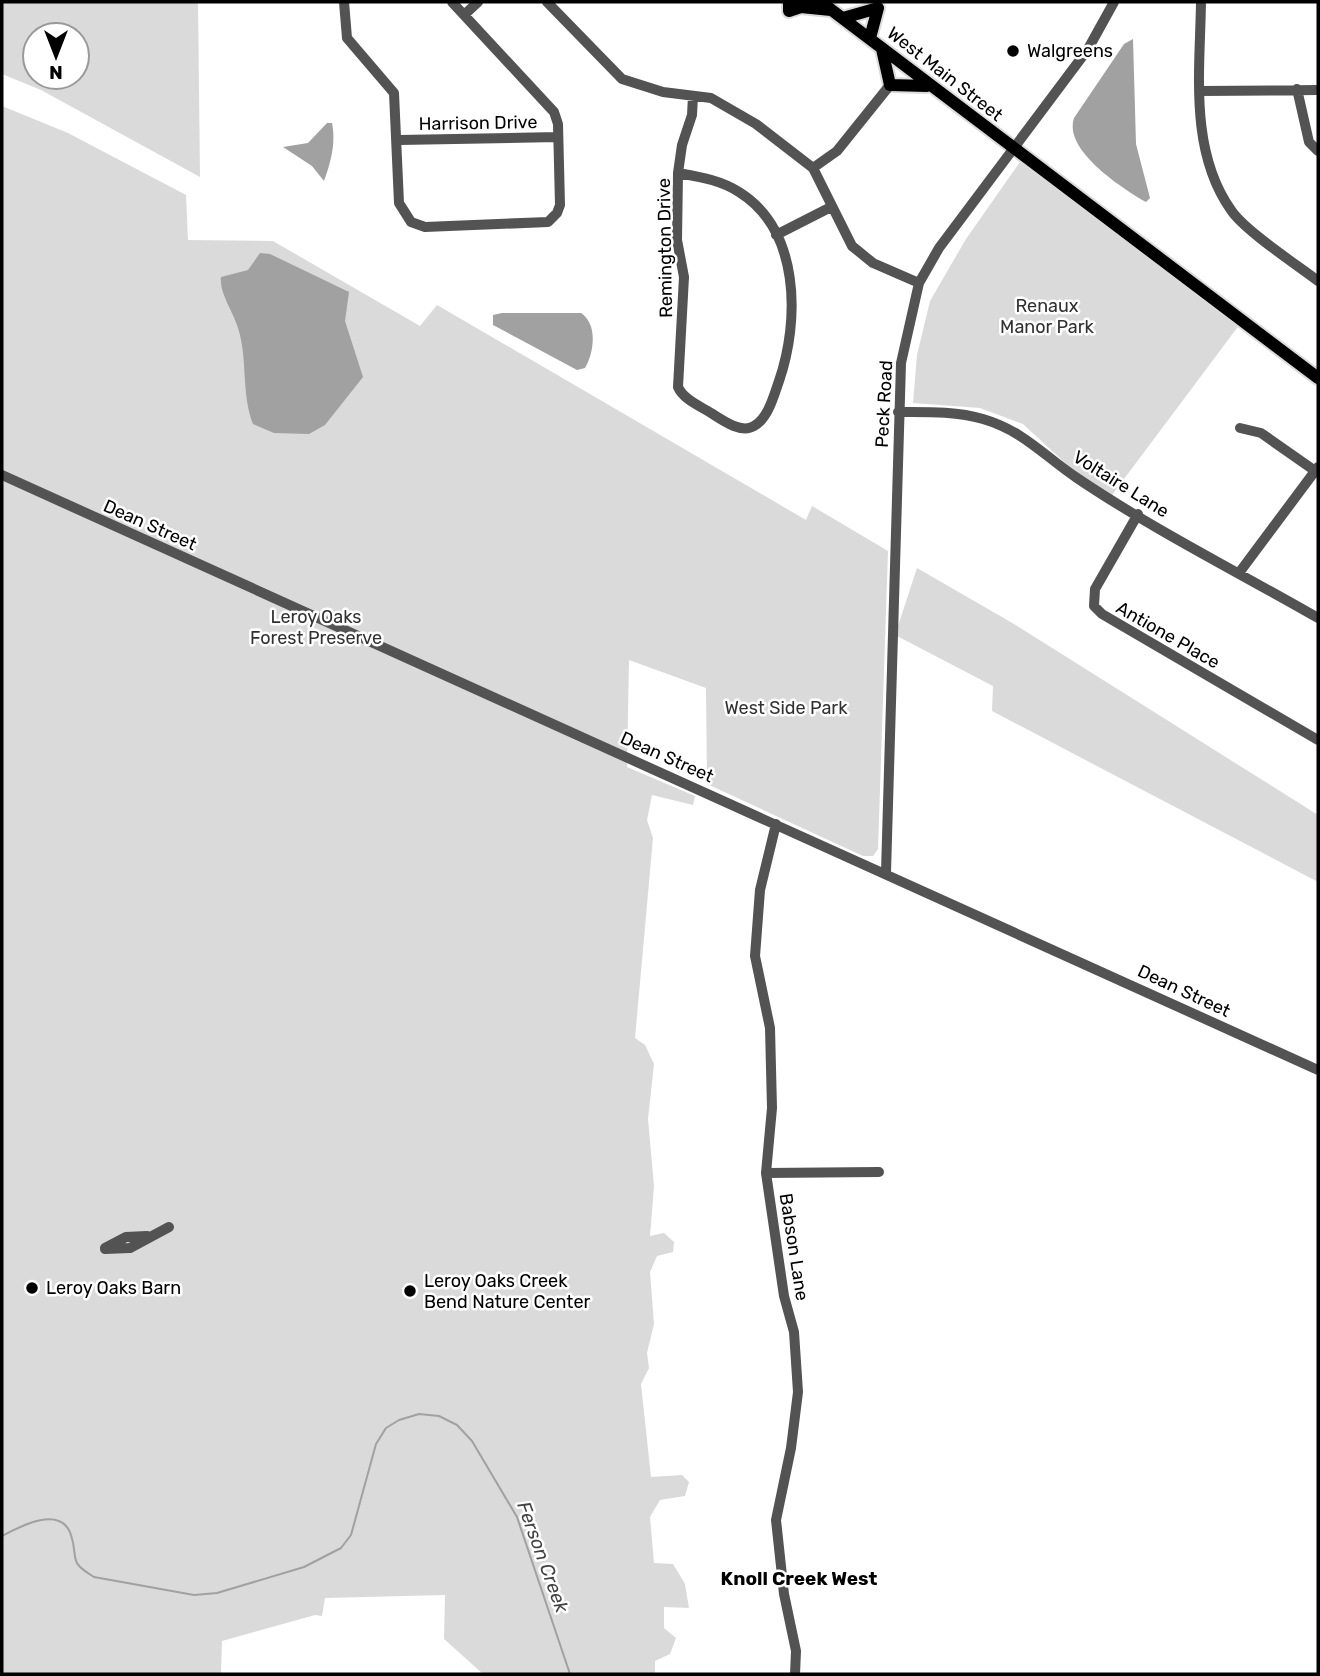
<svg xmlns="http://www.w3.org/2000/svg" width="1320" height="1676" font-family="Rubik,sans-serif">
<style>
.green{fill:#dadada;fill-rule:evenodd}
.water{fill:#a1a1a1}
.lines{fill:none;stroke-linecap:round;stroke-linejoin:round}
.stream{stroke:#a1a1a1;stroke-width:2}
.major-casing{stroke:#dbdbdb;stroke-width:16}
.minor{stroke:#535353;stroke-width:10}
.major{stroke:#000;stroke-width:12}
.poi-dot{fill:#000;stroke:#fff;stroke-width:2.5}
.labels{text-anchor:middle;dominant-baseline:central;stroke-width:5;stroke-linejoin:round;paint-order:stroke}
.poi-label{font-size:18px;fill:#000;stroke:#fff;text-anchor:start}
.street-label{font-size:18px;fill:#000;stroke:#fff}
.park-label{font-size:18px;fill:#313131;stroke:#fff}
.water-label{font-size:19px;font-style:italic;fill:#424242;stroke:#fff}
.neighbourhood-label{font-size:19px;font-weight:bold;fill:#000;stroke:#fff}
</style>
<rect width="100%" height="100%" fill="#fff"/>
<path class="green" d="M 2,2 L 198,2 L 200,177 L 41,90 L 2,74 ZM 77,35 L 77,77 L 35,77 L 35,35 Z
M 2,106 L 68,133 L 186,195 L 188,240 L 273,241 L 420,326 L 437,305 L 806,520 L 812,506 L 888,551 L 878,849 L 873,856 L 863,856 L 707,784 L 706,688 L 629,660 L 627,767 L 695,796 L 693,805 L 652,795 L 647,820 L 653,838 L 635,1038 L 645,1045 L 654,1064 L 648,1119 L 654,1186 L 650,1236 L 664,1233 L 674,1242 L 673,1252 L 657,1256 L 650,1272 L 654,1324 L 647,1353 L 649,1368 L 641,1384 L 651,1477 L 682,1475 L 689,1482 L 685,1496 L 660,1500 L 650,1517 L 654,1563 L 673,1564 L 685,1584 L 689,1608 L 664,1607 L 664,1628 L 676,1638 L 670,1654 L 655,1661 L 655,1674 L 483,1674 L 444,1639 L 445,1595 L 325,1598 L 322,1616 L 315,1615 L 222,1641 L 221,1674 L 2,1674 Z
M 1020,162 L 1240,324 L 1112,495 L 1077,474 L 1023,424 L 980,408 L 913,403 L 917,355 L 930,301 L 966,239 Z
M 917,568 L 1014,624 L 1318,815 L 1318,882 L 992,711 L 993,686 L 895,635 Z"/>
<path class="water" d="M 1133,39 L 1136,144 L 1150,198 L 1146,202 C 1122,188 1063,150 1074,118 L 1124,44 Z
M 327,123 L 332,123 C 336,143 331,162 324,181 L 312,166 L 283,147 L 308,143 Z
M 260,253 L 270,254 L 349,292 L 345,321 L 363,377 L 325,425 L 309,434 L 274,433 L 253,424 C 241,393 248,359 238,328 C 233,311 219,293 221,277 L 248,270 Z
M 502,313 L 581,313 C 598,324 594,353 585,368 L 577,370 L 493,325 L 493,315 Z"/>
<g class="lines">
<path class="stream" d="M 2,1536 C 19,1527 61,1504 71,1535 C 79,1559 67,1561 94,1577 L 194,1595 L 217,1593 L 304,1567 L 341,1548 L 351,1535 L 376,1444 L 386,1428 L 399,1420 L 419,1414 L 439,1416 L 457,1425 L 472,1441 L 517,1517 L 570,1674"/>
<g class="major-casing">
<path id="major" d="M 789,2 L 789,11 L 801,7 L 831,10
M 821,2 L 1318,378
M 843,18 L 878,8
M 870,38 L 878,8
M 882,49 L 890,85 L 927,86"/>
</g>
<path class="minor" d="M 344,2 L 347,38 L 394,93 L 399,203 L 411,222 L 425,227 L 548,222 L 557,213 L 560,205 L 558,124 L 554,112 L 452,2
M 547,2 L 622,79 L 663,92 L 711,98 L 756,124 L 813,168 L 852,246 L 873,263 L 919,283
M 1201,2 C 1200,71 1189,151 1231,210 C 1244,230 1297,265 1318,281
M 464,15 L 478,2
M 1297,89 L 1309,142 L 1318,151
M 1200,91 L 1318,90
M 399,140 L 558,137
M 813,168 L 837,151 L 890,85
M 678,173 C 700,177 720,180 739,192 C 800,230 800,320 779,381 C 774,395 768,419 754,426 C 741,434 722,420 711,413 C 700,406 683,399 678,387 L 684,277 L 677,240 L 678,173 L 682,145 L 692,115 L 693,96
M 776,235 L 831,207
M 898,412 C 926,412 956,411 983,419 C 1024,431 1044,456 1077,478 C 1154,530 1238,572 1318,618
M 1240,428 L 1261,433 L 1318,473
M 2,475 L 1318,1070
M 1138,514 L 1095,589 L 1094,606 L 1102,614 L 1318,740
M 1239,573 L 1318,467
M 776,824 L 760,890 L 755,956 L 770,1028 L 772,1108 L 766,1173 L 784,1296 L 794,1332 L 798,1392 L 791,1448 L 776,1520 L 784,1594 L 796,1651 L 795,1674
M 886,872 L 901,363 L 919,283 L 939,248 L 1088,49 L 1114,2
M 766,1173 L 879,1172
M 105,1248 L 126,1237 L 147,1236
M 105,1249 L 130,1248 L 169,1227"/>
<use href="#major" class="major"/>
</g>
<g class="poi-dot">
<circle cx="1013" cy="51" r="7"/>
<circle cx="32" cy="1288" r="7"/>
<circle cx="410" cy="1291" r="7"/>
</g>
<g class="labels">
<g class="poi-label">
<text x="1027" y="51">Walgreens</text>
<text x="424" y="1281">Leroy Oaks Creek<tspan x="424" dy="21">Bend Nature Center</tspan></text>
<text x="46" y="1288">Leroy Oaks Barn</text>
</g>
<g class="street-label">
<text transform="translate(945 74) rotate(38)">West Main Street</text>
<text transform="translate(478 123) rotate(-1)">Harrison Drive</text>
<text transform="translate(665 248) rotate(-91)">Remington Drive</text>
<text transform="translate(884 404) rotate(-87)">Peck Road</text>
<text transform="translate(1121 484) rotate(32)">Voltaire Lane</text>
<text transform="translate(150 525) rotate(24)">Dean Street</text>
<text transform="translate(1168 635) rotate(30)">Antione Place</text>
<text transform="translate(667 757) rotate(24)">Dean Street</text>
<text transform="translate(1184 991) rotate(25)">Dean Street</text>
<text transform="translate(794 1247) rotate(81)">Babson Lane</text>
</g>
<g class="park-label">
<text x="1047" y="306">Renaux<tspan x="1047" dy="21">Manor Park</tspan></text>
<text x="316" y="617">Leroy Oaks<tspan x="316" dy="21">Forest Preserve</tspan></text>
<text x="786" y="708">West Side Park</text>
</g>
<g class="water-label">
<text transform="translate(543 1557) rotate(70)">Ferson Creek</text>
</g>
<g class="neighbourhood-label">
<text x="799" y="1578">Knoll Creek West</text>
</g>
</g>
<rect width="1320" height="1676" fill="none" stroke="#000000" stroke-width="7"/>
<g transform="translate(56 56) rotate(180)"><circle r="33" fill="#ffffff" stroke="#999999" stroke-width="2"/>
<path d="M0-5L12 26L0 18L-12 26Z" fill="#000000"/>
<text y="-10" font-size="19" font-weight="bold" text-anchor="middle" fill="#000000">N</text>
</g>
</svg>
